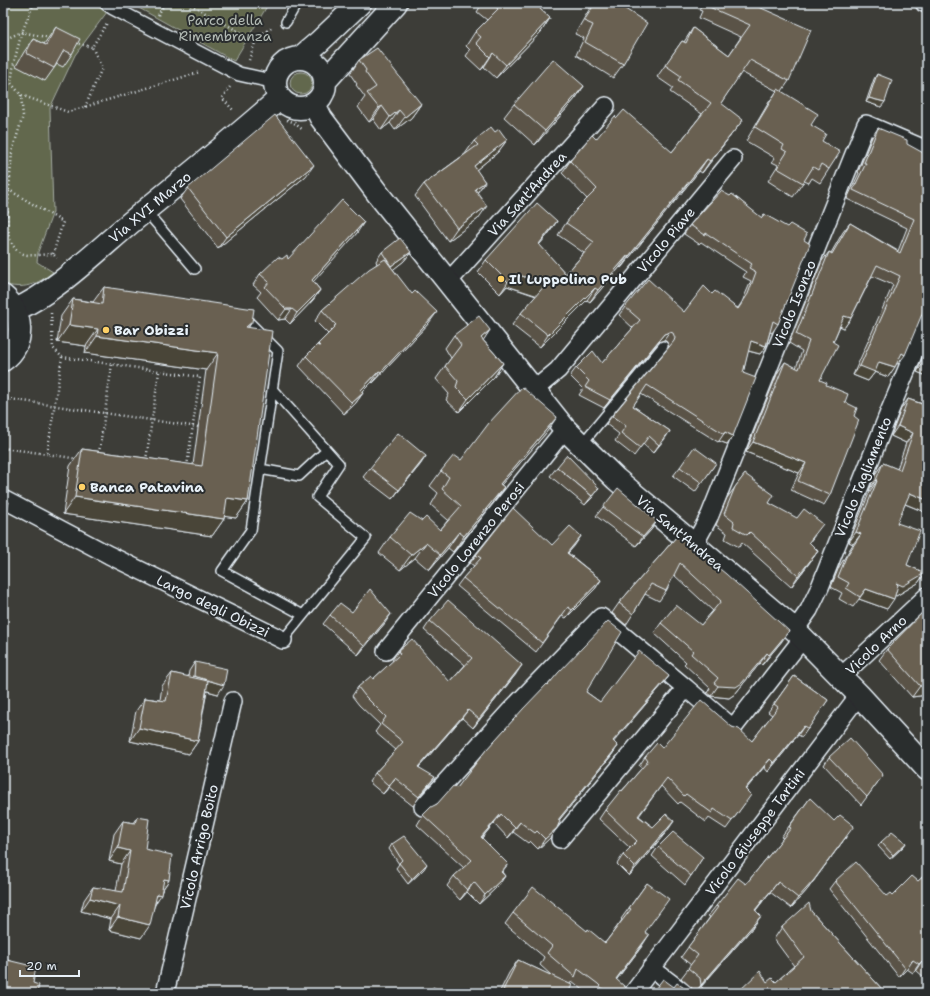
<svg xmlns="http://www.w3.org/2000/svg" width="930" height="996" font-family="'Shantell Sans',sans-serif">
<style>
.green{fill:#62684e;stroke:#a5aca3}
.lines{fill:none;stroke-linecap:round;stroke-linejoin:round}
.service-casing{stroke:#e8f1f8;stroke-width:12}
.pedestrian-casing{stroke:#e8f1f8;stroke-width:16}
.minor-casing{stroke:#e8f1f8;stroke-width:20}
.tertiary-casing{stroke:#e8f1f8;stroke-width:25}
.secondary-casing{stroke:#e8f1f8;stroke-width:25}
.path{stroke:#e8f1f8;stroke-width:2.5;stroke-dasharray:1 3;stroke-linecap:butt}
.service{stroke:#2a2d2e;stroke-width:9}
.pedestrian{stroke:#2a2d2e;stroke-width:13}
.minor{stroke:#2a2d2e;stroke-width:17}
.tertiary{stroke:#2a2d2e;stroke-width:22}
.secondary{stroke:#2a2d2e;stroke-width:22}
.wall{fill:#5a5346;stroke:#e8f1f8}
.shaded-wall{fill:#4a4439;stroke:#e8f1f8}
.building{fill:#696151;stroke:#e8f1f8}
.poi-dot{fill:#ffd166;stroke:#2a2d2e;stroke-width:1.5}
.labels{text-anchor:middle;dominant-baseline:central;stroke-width:4;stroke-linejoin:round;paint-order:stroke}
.park-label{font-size:14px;fill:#b2bab4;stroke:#2a2d2e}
.street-label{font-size:14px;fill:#e8f1f8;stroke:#2a2d2e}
.poi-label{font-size:14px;font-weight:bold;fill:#e8f1f8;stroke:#2a2d2e;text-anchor:start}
</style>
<rect width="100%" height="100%" fill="#3d3d38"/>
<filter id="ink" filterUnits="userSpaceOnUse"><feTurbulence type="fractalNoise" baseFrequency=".025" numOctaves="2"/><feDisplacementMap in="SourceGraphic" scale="8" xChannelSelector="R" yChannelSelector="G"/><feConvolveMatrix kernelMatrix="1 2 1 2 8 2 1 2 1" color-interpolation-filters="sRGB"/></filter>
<g filter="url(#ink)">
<path class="green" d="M 3,3 L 95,3 L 107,12 L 75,55 L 50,108 L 53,212 L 38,252 L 37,262 L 53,272 C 37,285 23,290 3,284 Z
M 130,3 L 269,3 L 234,61 Z
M290 83a11 11 0 1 1 22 0a11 11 0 1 1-22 0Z"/>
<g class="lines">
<g class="service-casing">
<path id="service" d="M 286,22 L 297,3
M 145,210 L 195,269
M 242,320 L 248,321 L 278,351 L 251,530 L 222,571 L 303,615
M 273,390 L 339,464 L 317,497 L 366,538 L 283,640
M 581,445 L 663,346
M 260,469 L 299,476 L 326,451"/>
</g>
<g class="pedestrian-casing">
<path id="pedestrian" d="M 106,3 L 113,8 L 239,74 L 276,82"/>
</g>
<g class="minor-casing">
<path id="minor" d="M 924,3 L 927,4
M 448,282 L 606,106
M 534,390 L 558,370 L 733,159
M 3,499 L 109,555 L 283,640
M 694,545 L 710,515 L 866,124 L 927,150
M 795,630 L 809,610 L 820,587 L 890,410 L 927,321
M 386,651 L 565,429
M 842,678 L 849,669 L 927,596
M 686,688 L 733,728 L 803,638
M 423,807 L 509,712 L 601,617 L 686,688 L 560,839
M 651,968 L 684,993
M 165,993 L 233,701
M 633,993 L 859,695"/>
</g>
<g class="tertiary-casing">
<path id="tertiary" d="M 300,58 L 319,42 L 360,3
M275 83a25 25 0 1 1 50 0a25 25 0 1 1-50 0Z
M 325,81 L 396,3
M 314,104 L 321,118 L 378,194 L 565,429 L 616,479 L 795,630 L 859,695 L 927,769
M 15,310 C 54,293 96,252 129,224 C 179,182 231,142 280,98"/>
</g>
<g class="secondary-casing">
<path id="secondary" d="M 3,296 C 23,312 26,345 3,360"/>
</g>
<path class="path" d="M 34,3 L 22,32 L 14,62 L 11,83 L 21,95 L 68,112 L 200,72
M 187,3 L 256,41
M 158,15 L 165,3
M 3,40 L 22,32 L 50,38
M 75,43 L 92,47
M 249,60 L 257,37 L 273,27
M 230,87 L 222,98 L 234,111
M 21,95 L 23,116 L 12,152 L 9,190 L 63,222 L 53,254
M 85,107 L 102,68 L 92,47 L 107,23
M 287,120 L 293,122 L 303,130
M 3,187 L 9,190 C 8,208 1,252 28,255 C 36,256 45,254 53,254 L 57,258
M 51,313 L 53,348 L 62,357 L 200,377 L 187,466
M 62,357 L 47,454 L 78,459
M 3,398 L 198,427
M 3,448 L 47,454
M 99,453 L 112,364
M 146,460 L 159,372"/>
<use href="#service" class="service"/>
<use href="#pedestrian" class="pedestrian"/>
<use href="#minor" class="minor"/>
<use href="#tertiary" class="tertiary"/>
<use href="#secondary" class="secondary"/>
</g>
<path class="wall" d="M 476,3 L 542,3 L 540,9 L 550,18 L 541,32 L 496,78 L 484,67 L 481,70 L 466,56 L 470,50 L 466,46 L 475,32 L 487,20 L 477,12 L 480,7 Z
M 593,3 L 616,3 L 623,64 L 613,78 L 576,55 L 584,38 L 575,34 Z
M 702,3 L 750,3 L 789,81 L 782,91 L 811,125 L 822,141 L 829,169 L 820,183 L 812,178 L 809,183 L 804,181 L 793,197 L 768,181 L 778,165 L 772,162 L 775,158 L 746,141 L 769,102 L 777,91 L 741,72 L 721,103 L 734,131 L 702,173 L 699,171 L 621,268 L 620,267 L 590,302 L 587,300 L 540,347 L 512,325 L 521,313 L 536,296 L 507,286 L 500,294 L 478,272 L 486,260 L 557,221 L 549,233 L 539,245 L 566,274 L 584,253 L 558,235 L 566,223 L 587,199 L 562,173 L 570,161 L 596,139 L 672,152 L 702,114 L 670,92 L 673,88 L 657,77 L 682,41 L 684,42 L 693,28 L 729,55 L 741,37 L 699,18 L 702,11 L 699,10 Z
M 56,27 L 72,54 L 63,67 L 57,64 L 45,81 L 16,66 L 24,52 L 33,39 L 44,44 Z
M 359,60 L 421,104 L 411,118 L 395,130 L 390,123 L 381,130 L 373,119 L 369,122 L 358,107 L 365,97 L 356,85 L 357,84 L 350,74 Z
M 877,74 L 881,107 L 866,102 L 874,79 Z
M 584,86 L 575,99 L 535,145 L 504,117 L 514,104 Z
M 878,128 L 907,144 L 924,298 L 927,312 L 922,313 L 898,364 L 897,363 L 888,377 L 875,372 L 868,381 L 853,375 L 893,285 L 872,276 L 851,318 L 844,328 L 840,326 L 833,342 L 820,380 L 845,402 L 854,416 L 830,495 L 824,505 L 791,490 L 799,473 L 746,452 L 778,372 L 785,362 L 796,368 L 802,351 L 789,343 L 822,261 L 829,252 L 831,253 L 843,232 L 850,223 L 898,251 L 907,228 L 847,199 L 859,173 L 858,172 L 872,137 Z
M 495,132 L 507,140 L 498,152 L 476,170 L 485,182 L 477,193 L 478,219 L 448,241 L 415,196 L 424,184 L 465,154 L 474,141 Z
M 306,176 L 218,248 L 180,199 L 188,188 Z
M 732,194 L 761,218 L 764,214 L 804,240 L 778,324 L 772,333 L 770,332 L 766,346 L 760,354 L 748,351 L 743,373 L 727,444 L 719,441 L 718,442 L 641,394 L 633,406 L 670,431 L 653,453 L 643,444 L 634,456 L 615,441 L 619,434 L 606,424 L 612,416 L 669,347 L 667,342 L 664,340 L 658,342 L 604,408 L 579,395 L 583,389 L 570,376 L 576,368 L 602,363 L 633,328 L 619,315 L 625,307 L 684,312 L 712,294 L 738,308 L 742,302 L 751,281 L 743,277 L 746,272 L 701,242 L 699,244 L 684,234 L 690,225 L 730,196 Z
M 357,233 L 313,281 L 320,290 L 313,300 L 290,324 L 285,319 L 278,320 L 257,297 L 261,292 L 253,285 L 260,274 L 282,259 L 288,259 Z
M 382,252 L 411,252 L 404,261 L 393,269 L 429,323 L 373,383 L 372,382 L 362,392 L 363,393 L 355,404 L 344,414 L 299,366 L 306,356 L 328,334 L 315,321 L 322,310 L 377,264 L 376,261 Z
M 104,287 L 252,322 L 248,328 L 248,501 L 236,518 L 224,516 L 224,519 L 212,536 L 63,514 L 70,466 L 82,449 L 193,465 L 206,370 L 85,353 L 86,346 L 57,342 L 61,316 L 73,299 L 93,302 Z
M 490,330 L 483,340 L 503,363 L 494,377 L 459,412 L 446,400 L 449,394 L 436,379 L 451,358 L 445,348 L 454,335 Z
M 927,347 L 927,376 L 917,372 Z
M 908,399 L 926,405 L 927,403 L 927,513 L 905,504 L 897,523 L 907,565 L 925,573 L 918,583 L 896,596 L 895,595 L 887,609 L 859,599 L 853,607 L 839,599 L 842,593 L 831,587 L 839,567 L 853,544 L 849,542 L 870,491 L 869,490 L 876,473 L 883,463 L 897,469 L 906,443 L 891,436 L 901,409 Z
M 546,433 L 501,485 L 504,487 L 493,503 L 453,552 L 448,548 L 429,570 L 415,558 L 400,570 L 379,553 L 390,537 L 422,521 L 440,530 L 448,520 L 431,505 L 438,493 L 430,486 L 441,471 L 461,460 Z
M 426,456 L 420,465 L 392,499 L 363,477 L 370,468 Z
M 716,463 L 695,492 L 673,476 L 680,467 Z
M 557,467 L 593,497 L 585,505 L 550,476 Z
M 745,474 L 769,503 L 815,535 L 809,543 L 818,551 L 810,562 L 791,587 L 742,543 L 739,547 L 725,539 L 727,533 L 716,525 L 727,498 Z
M 603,507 L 657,521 L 651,530 L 636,546 L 596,516 Z
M 678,535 L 782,641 L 762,665 L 760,663 L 735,694 L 729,698 L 711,696 L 707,693 L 710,688 L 684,664 L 686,662 L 654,633 L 661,623 L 701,625 L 713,611 L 674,575 L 666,591 L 659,601 L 645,594 L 633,614 L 626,625 L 612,613 L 619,603 Z
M 552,545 L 575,545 L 568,553 L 601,580 L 595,589 L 566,618 L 562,616 L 536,652 L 457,586 L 463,578 L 474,566 L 470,563 L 476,555 Z
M 927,611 L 927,695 L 912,697 L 879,660 L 887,649 Z
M 352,612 L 385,623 L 358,655 L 323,624 L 330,615 Z
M 430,621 L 516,674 L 473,728 L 462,718 L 419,767 L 429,785 L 420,796 L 413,806 L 389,787 L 383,794 L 369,782 L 375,773 L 396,750 L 375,732 L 380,725 L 359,705 L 352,696 L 358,687 L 373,679 L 393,661 L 392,660 L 398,651 L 450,682 L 465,665 L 424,630 Z
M 195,662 L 218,694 L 207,691 L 198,741 L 189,754 L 130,741 L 136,711 L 145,698 L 160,700 L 162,686 L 172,673 L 188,677 L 189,671 Z
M 669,676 L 662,685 L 613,742 L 618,746 L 611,756 L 559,820 L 550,838 L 538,849 L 530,841 L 528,843 L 513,832 L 508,838 L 494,823 L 482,838 L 508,864 L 502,872 L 505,876 L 498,886 L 479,904 L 467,892 L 460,900 L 447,886 L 454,876 L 464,868 L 417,825 L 423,815 L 457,788 L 548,685 L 586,692 L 600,702 Z
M 794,676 L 828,700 L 802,737 L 798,735 L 768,772 L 764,767 L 745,790 L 745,803 L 726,829 L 709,818 L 706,822 L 680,802 L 678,804 L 661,786 L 639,816 L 653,827 L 668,830 L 629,876 L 617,864 L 623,855 L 630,848 L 599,819 L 605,810 L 642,768 L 639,766 L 645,757 L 662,748 L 732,727 L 752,741 L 772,715 L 768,712 Z
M 829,757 L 883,775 L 861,805 L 824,765 Z
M 810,798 L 846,837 L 807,890 L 791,908 L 770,892 L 756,910 L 754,926 L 701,987 L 706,993 L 652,993 L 674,987 L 690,992 L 693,991 L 693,989 L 681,978 L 691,965 L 681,957 L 710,917 L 708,916 L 716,906 L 746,884 L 783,838 L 781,837 Z
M 137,817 L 145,849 L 169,880 L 163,889 L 155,905 L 141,938 L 109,930 L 111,919 L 81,911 L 84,900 L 93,887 L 116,891 L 121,864 L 109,861 L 114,834 L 123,821 L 133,823 Z
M 881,842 L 906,843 L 903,847 L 890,859 L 878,846 Z
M 392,844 L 424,869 L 408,884 L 396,868 L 399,864 L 389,849 Z
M 658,847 L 703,857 L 685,885 L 652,856 Z
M 927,873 L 927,980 L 916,970 L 913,973 L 907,969 L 899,977 L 829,889 L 835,881 L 887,896 L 893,895 L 918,881 Z
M 647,883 L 645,932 L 642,946 L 616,980 L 632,993 L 587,993 L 572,981 L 570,984 L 568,993 L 499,993 L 509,973 L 518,960 L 552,976 L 540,965 L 544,957 L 505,924 L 513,913 L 587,931 L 605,943 L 622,920 L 621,919 Z
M 811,911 L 882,989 L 886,991 L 767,982 L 776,982 L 794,966 L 774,939 L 782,927 Z"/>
<path class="shaded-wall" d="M 550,18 L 541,32 L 496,78 L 506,65 Z
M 493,53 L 484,67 L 481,70 L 490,57 Z
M 584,86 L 575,99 L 535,145 L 545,131 Z
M 869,98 L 885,102 L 881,107 L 866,102 Z
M 421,104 L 411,118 L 395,130 L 405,117 Z
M 382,106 L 373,119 L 369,122 L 379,108 Z
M 399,110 L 390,123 L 381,130 L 390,117 Z
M 743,120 L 734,131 L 702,173 L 710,161 Z
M 507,140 L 498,152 L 465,179 L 474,166 Z
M 707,159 L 699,171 L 621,268 L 629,256 Z
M 314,165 L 306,176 L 218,248 L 226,237 Z
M 485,182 L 476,194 L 475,189 Z
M 487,206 L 478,219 L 448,241 L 457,228 Z
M 557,221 L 549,233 L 530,256 L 539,244 Z
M 364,222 L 357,233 L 305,291 L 312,280 Z
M 411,252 L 404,261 L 385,276 L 391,266 Z
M 628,255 L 620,267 L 590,302 L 598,290 Z
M 516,274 L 546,284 L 538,296 L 507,286 L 500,294 L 508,282 Z
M 595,288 L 587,300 L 540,347 L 548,335 Z
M 320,290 L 313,300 L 290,324 L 297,313 Z
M 927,304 L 927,312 L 921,313 L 918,317 Z
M 286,309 L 292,309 L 285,319 L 278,320 Z
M 437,312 L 429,323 L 373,383 L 381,372 Z
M 844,316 L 851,318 L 844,328 L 837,325 Z
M 252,322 L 240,339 L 246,327 Z
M 69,325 L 98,329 L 86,346 L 57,342 Z
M 490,330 L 481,344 L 481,338 Z
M 670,332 L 664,340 L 658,342 L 604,408 L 610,400 L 664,334 Z
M 97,336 L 218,353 L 206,370 L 85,353 Z
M 751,341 L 766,346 L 760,354 L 745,350 Z
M 902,353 L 905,355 L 898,364 L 895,363 Z
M 879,362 L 895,367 L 888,377 L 873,371 L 875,372 L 868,381 L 853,375 L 860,366 Z
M 924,362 L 927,363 L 927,376 L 917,372 Z
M 503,363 L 494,377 L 459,412 L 468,399 Z
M 379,371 L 372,382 L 353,401 L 361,390 Z
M 363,393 L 355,404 L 344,414 L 352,403 Z
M 557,417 L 546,433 L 489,499 L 500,484 Z
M 898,426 L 913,433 L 906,443 L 891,436 Z
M 670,431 L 664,440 L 653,453 L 659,445 Z
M 725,432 L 733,436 L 727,444 L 719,441 Z
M 753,442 L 806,463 L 799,473 L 746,452 Z
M 426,456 L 420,465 L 392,499 L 399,490 Z
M 876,480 L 877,481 L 870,491 L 869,490 Z
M 504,487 L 493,503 L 453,552 L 464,536 Z
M 599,488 L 593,497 L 585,505 L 592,496 Z
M 910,493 L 927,500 L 927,513 L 903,503 Z
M 75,497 L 224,519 L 212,536 L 63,514 Z
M 227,498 L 248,501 L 236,518 L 215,515 Z
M 657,521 L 651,530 L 636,546 L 643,537 Z
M 459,532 L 448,548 L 429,570 L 440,555 Z
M 856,532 L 861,534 L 853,544 L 849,542 Z
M 581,536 L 575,545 L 561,561 L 567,553 Z
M 426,543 L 415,558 L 400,570 L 411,555 Z
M 818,551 L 810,562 L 791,587 L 798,576 Z
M 925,573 L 918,583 L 896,596 L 889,593 L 896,583 Z
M 601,580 L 595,589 L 566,618 L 572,610 Z
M 866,589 L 894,599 L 887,609 L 859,599 Z
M 391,614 L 385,623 L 358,655 L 364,646 Z
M 789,631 L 782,641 L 762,665 L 769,655 Z
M 767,653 L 760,663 L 735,694 L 729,698 L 711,696 L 718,686 Z
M 522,665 L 516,674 L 473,728 L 479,719 Z
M 194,676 L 224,685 L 218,694 L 187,685 Z
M 669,676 L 662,685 L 606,751 L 613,741 Z
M 927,685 L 927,695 L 912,697 L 920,686 Z
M 468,710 L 462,718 L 412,775 L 418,767 Z
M 804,726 L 798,735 L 768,772 L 774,763 Z
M 139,728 L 198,741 L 189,754 L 130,741 Z
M 618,746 L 611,756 L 552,829 L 558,820 Z
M 770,759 L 764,767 L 739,798 L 745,789 Z
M 435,777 L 429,785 L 419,797 L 422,792 Z
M 395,778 L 389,787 L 383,794 Z
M 501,814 L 494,823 L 474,847 L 481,837 Z
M 674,821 L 668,830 L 629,876 L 635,867 Z
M 520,822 L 513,832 L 508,838 L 515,828 Z
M 557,828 L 550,838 L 538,849 L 545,839 Z
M 846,837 L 807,890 L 791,908 L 798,898 Z
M 906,843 L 903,847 L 890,859 L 893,855 Z
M 118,848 L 130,851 L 121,864 L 109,861 Z
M 427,864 L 424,869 L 408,884 L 412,879 Z
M 505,876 L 498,886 L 479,904 L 485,895 Z
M 164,879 L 169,880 L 160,893 Z
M 474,882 L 467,892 L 460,900 L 467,890 Z
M 778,882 L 770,892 L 748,920 L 755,910 Z
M 157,894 L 161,895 L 152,908 Z
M 90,898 L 120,906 L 111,919 L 81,911 Z
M 761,916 L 754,926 L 695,993 L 701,985 Z
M 118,917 L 150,925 L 141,938 L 109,930 Z
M 649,935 L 642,946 L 608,991 L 616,979 Z
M 913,960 L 907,969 L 899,977 L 905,968 Z
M 922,961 L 916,970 L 913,973 L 919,964 Z"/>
<path class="building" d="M 492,3 L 542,3 L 544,5 L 540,9 L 550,18 L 506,65 L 493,53 L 490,57 L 476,43 L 481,37 L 475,32 L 498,9 Z
M 595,3 L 616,3 L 647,23 L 623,64 L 585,42 L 593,25 L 584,21 Z
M 709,3 L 750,3 L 811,30 L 789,81 L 750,60 L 721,103 L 743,120 L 710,161 L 707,159 L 629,256 L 628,255 L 598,290 L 595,288 L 548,335 L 521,313 L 546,284 L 516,274 L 508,282 L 486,260 L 537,203 L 557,221 L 539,244 L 566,274 L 594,242 L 566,223 L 576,210 L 597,189 L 570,161 L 592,135 L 596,139 L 615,116 L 617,118 L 624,110 L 672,152 L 711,103 L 678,80 L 681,76 L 665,65 L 682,41 L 686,43 L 693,28 L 729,55 L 750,25 L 707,6 Z
M 56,27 L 80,39 L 72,54 L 64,50 L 54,68 L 26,53 L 33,39 L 46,45 Z
M 377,48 L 421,104 L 405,117 L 399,110 L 390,117 L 382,106 L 379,108 L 367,93 L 376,87 L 365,72 L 366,70 L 359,60 Z
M 553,59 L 584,86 L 545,131 L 514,104 Z
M 877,74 L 892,80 L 885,102 L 869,98 Z
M 778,89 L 818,114 L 811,125 L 826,134 L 822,141 L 840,152 L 829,169 L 821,164 L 818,170 L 813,167 L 803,183 L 777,168 L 787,152 L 782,149 L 784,145 L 755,127 Z
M 275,115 L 314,165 L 226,237 L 188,188 Z
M 491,127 L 495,132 L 499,129 L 507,140 L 474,166 L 485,182 L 475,189 L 487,206 L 457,228 L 424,184 L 478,145 L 474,141 Z
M 878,128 L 907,140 L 907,144 L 927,155 L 927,290 L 924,298 L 927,299 L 927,304 L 925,307 L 905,355 L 902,353 L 895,367 L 879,362 L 875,372 L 860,366 L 900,276 L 877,265 L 851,318 L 844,316 L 833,342 L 838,345 L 820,380 L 827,383 L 826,385 L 848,394 L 845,402 L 857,408 L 854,416 L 859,420 L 830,495 L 798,481 L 806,463 L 753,442 L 785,362 L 799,369 L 809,341 L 796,334 L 829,252 L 832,254 L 850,223 L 900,253 L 914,219 L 853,190 L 866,163 L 864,163 Z
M 721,191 L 730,196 L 732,194 L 762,218 L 764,214 L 787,227 L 790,224 L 807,234 L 804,240 L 810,244 L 778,324 L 773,321 L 766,346 L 751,341 L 743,373 L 756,378 L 733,436 L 725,432 L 724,434 L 647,385 L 633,406 L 670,431 L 659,445 L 649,436 L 640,448 L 621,433 L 626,426 L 612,416 L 674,341 L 675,338 L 673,333 L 670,332 L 664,334 L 610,400 L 585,387 L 589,381 L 576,368 L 593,351 L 602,363 L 640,320 L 625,307 L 648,279 L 684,312 L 704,286 L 712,294 L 715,291 L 738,309 L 748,294 L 756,272 L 749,268 L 752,264 L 706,233 L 705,235 L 690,225 Z
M 342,200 L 364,222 L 312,280 L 320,290 L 297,313 L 292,309 L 286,309 L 265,287 L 269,282 L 260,274 L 278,257 L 282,259 L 287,255 L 288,259 Z
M 400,238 L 411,252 L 391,266 L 382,252 Z
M 385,259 L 412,294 L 415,291 L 437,312 L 381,372 L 379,371 L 361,390 L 363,393 L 352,403 L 306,356 L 317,345 L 320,346 L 318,344 L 335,327 L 334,326 L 336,325 L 322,310 L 369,269 Z
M 104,287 L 254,309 L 252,322 L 246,327 L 272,331 L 248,501 L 227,498 L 224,519 L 75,497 L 82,449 L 202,466 L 218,353 L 97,336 L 98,329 L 69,325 L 73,299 L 102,304 Z
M 479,316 L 490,330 L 481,338 L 503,363 L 468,399 L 456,387 L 458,381 L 445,366 L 461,345 L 454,335 Z
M 927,354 L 927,363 L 924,362 Z
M 522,387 L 557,417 L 500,484 L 504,487 L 464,536 L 459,532 L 440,555 L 426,543 L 411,555 L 390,537 L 410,513 L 422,521 L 426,517 L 440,530 L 461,506 L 442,489 L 449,477 L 441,471 L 454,455 L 461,460 L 489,423 Z
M 908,399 L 927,406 L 927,500 L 910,493 L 897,523 L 920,531 L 907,565 L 925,573 L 903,586 L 896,583 L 898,585 L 894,599 L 866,589 L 860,597 L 846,588 L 849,583 L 838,577 L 846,557 L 861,534 L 856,532 L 877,481 L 876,480 L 883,463 L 900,470 L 913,433 L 898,426 Z
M 398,433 L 426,456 L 399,490 L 370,468 Z
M 694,447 L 716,463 L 702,483 L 680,467 Z
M 567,455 L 599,488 L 592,496 L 557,467 Z
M 745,474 L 774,495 L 769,503 L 797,518 L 804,509 L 823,524 L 809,542 L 818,551 L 798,576 L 750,532 L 747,535 L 733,527 L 734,522 L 724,514 L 735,487 Z
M 618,488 L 657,521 L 643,537 L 603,507 Z
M 3,499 L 9,502 L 3,528 Z
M 513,508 L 552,545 L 570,526 L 581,536 L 567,553 L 601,580 L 572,610 L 568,607 L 542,643 L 463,578 L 481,558 L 476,555 Z
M 678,535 L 726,574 L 789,631 L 769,655 L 767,653 L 742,683 L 736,687 L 718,686 L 714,683 L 718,678 L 691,654 L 693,651 L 661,623 L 676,605 L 701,625 L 721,601 L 680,563 L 666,591 L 651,584 L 633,614 L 619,603 Z
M 370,589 L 391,614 L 364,646 L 330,615 L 340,603 L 352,612 Z
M 448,600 L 522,665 L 479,719 L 468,710 L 418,767 L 435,777 L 422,792 L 419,797 L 395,778 L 389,786 L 375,773 L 403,742 L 381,724 L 386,717 L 365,696 L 358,687 L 371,676 L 373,679 L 400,654 L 398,651 L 412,639 L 450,682 L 472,658 L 430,621 Z
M 925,610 L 927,611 L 927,685 L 920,686 L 887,649 Z
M 608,621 L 622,632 L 586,692 L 600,702 L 639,651 L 669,676 L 613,741 L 618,746 L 558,820 L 560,821 L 557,828 L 545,839 L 537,831 L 535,833 L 520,822 L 515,828 L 501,814 L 481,837 L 508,864 L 501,872 L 505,876 L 485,895 L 474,882 L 467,890 L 454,876 L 472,860 L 423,815 L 431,807 L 437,804 L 453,786 L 457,788 L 486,750 L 523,709 L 547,684 L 548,685 L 558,673 Z
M 195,662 L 227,669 L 224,685 L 194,676 Z
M 172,673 L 208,681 L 198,741 L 139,728 L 145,698 L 166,701 Z
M 794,676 L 828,700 L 808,729 L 804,726 L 774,763 L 770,759 L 745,789 L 751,795 L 732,821 L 714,809 L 712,813 L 686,794 L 684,796 L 667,778 L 638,816 L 653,827 L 666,814 L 674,821 L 635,867 L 623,855 L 637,841 L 605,810 L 621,790 L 622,791 L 648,761 L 645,757 L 657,743 L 662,748 L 701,700 L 732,727 L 739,729 L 752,741 L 778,707 L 774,704 Z
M 850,738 L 883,775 L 867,797 L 829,757 Z
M 810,798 L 834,821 L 840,815 L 854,826 L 814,880 L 798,898 L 778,882 L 755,910 L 761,916 L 701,985 L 700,978 L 688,968 L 698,955 L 688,947 L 718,907 L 716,906 L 738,878 L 746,884 L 791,828 L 789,827 Z
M 137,817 L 149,819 L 145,849 L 172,855 L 169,880 L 164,879 L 161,895 L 157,894 L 150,925 L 118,917 L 120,906 L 90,898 L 93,887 L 123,892 L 130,851 L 118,848 L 123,821 L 135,823 Z
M 673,832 L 703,857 L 691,876 L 658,847 Z
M 892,832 L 906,843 L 893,855 L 881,842 Z
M 404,836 L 427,864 L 412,879 L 399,863 L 402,860 L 392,844 Z
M 856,862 L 887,896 L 891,893 L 893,895 L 912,876 L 918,881 L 927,873 L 927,965 L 922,961 L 919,964 L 913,960 L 905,968 L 835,881 Z
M 647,883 L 669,899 L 645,932 L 649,935 L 616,979 L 632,993 L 607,993 L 598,984 L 578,969 L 575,977 L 547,953 L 552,946 L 513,913 L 533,887 L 587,931 L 588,929 L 605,943 L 631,909 L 629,908 Z
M 809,903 L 811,911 L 882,989 L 886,991 L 891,992 L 892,993 L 737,993 L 760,971 L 767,982 L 772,978 L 776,982 L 804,957 L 782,927 Z
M 3,959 L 36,967 L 33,983 L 39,985 L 37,993 L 3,993 Z
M 518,960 L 572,985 L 568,993 L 510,993 L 503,990 Z
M 663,979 L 674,987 L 677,983 L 690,992 L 696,991 L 701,986 L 706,993 L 652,993 Z
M 433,987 L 445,993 L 431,993 Z"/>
</g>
<g class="poi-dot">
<circle cx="501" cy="279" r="4"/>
<circle cx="106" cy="330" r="4"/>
<circle cx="82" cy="487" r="4"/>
</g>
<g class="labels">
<g class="park-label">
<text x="225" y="20">Parco della<tspan x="225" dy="16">Rimembranza</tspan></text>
</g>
<g class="street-label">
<text transform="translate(527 194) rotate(-48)">Via Sant'Andrea</text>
<text transform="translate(150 207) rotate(-40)">Via XVI Marzo</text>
<text transform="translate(666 240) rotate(-50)">Vicolo Piave</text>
<text transform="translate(794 304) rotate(-68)">Vicolo Isonzo</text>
<text transform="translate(863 477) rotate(-68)">Vicolo Tagliamento</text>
<text transform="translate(680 533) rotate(40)">Via Sant'Andrea</text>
<text transform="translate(476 540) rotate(-51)">Vicolo Lorenzo Perosi</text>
<text transform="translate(213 606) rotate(26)">Largo degli Obizzi</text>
<text transform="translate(876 645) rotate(-44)">Vicolo Arno</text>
<text transform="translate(755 832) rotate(-53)">Vicolo Giuseppe Tartini</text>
<text transform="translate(199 847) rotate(-77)">Vicolo Arrigo Boito</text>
</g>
<g class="poi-label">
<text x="509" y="279">Il Luppolino Pub</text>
<text x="114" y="330">Bar Obizzi</text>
<text x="90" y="487">Banca Patavina</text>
</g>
</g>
<rect width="930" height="996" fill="none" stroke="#2a2d2e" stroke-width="16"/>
<rect x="8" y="8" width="914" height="980" fill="none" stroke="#e8f1f8" stroke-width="1.5" filter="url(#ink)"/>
<path d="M20 970v6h59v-6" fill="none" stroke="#e8f1f8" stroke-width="2"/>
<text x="26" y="970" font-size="12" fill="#e8f1f8" stroke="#2a2d2e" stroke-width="3" paint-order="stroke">20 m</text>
</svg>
